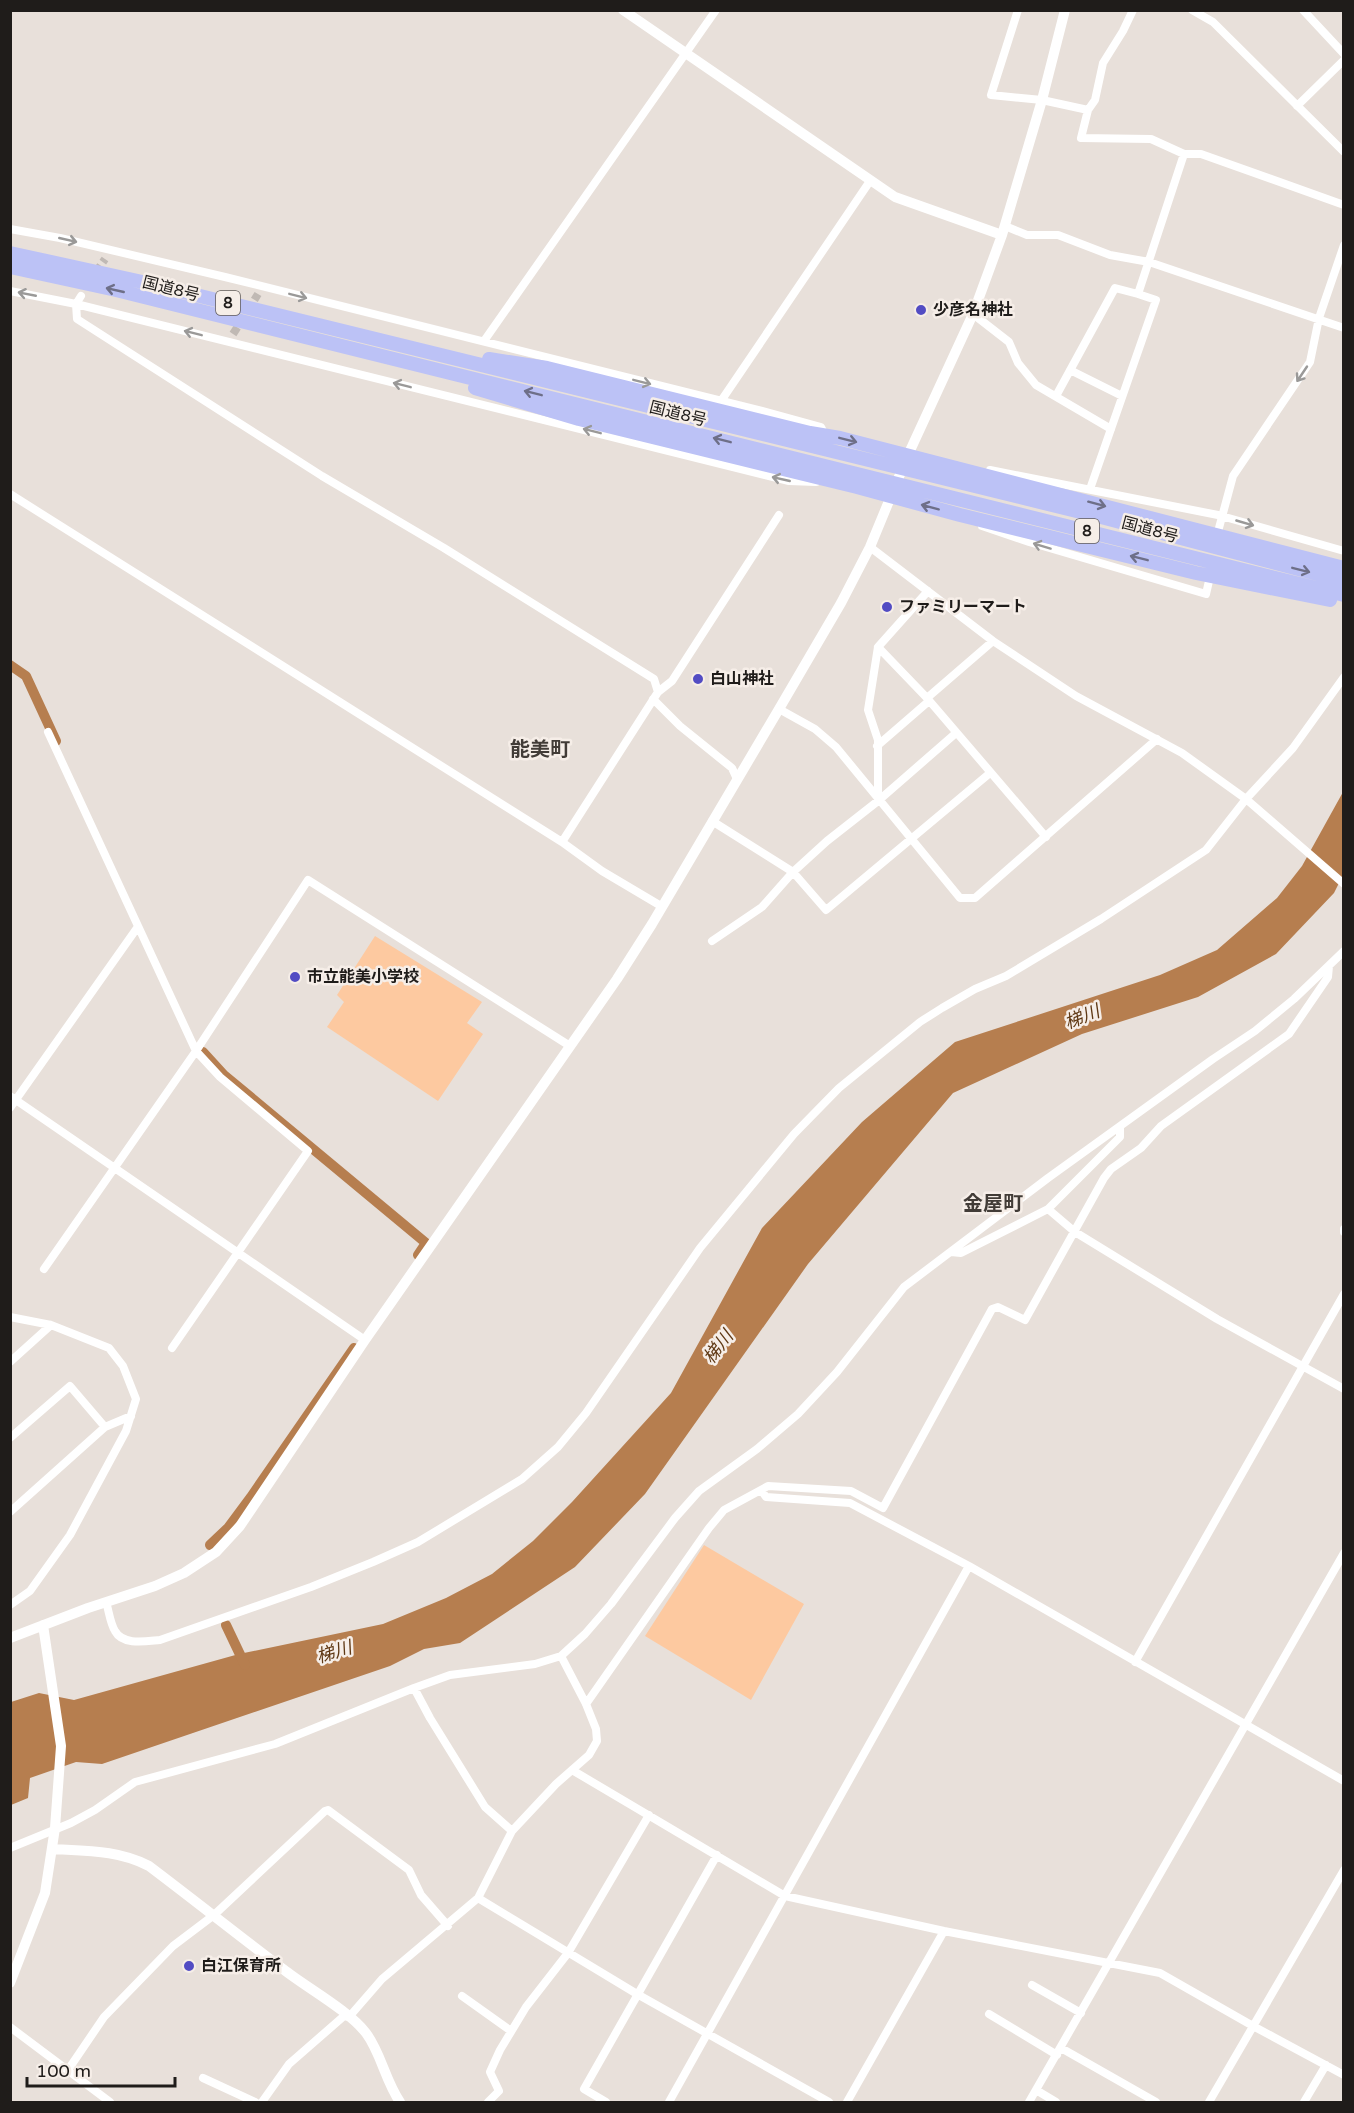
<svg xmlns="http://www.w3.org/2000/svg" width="1354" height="2113" font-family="'Varela Round','Noto Sans JP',sans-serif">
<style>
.green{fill:#fdc9a0}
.water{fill:#b67e4f}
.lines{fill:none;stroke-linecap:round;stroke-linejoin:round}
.canal{stroke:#b67e4f;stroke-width:10}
.minor-tunnel{stroke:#c0b9b4;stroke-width:8;stroke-dasharray:8 4;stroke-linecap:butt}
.minor{stroke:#fff;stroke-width:8}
.tertiary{stroke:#fff;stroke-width:10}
.trunk{stroke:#bcc2f6;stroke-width:14}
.oneway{stroke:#9a9998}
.oneway2{stroke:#6e6f88}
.poi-dot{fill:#524cc3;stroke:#f6eee8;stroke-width:2}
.labels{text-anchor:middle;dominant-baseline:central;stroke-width:5;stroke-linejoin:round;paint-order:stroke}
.shield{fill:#f6eee8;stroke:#605b58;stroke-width:1.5}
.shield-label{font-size:15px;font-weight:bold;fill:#1f1c1a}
.street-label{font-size:16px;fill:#1f1c1a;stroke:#f6eee8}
.poi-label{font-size:16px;font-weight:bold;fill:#1f1c1a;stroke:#f6eee8;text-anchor:start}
.water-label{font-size:18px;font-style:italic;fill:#5f3814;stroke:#f6eee8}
.quarter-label{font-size:20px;font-weight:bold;fill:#423c37;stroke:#f6eee8}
</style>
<rect width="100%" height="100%" fill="#e8e0da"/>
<path class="green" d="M 375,936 L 482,1002 L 467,1023 L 483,1034 L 438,1101 L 327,1027 L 344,1002 L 337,995 Z
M 704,1545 L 804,1604 L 751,1700 L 645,1636 Z"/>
<path class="water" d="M 1343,792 L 1343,875 L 1334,893 L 1276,954 L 1198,997 L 1082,1034 L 953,1093 L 808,1264 L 645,1494 L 575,1567 L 460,1643 L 424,1649 L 390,1666 L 102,1764 L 76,1762 L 30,1778 L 28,1798 L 11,1805 L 11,1702 L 39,1693 L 74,1700 L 239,1654 L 383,1624 L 446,1598 L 492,1574 L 533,1541 L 572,1502 L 671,1393 L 762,1228 L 862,1122 L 955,1042 L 1160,975 L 1217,950 L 1277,898 L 1302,866 Z"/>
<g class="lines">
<path class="canal" d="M 10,665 L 26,676 L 56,741
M 203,1052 L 224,1075 L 426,1243 L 418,1255
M 210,1545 L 228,1528 L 251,1497 L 354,1348
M 226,1625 L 245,1665"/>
<path class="minor-tunnel" d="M 96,272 L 105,259
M 248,310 L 258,294
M 233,334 L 242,320"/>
<path class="minor" d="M 1018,10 L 991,95 L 1042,100 L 1088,110 L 1095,100 L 1103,63 L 1123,31 L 1133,10
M 1192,10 L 1213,22 L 1344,152
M 1303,10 L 1344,54
M 1297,106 L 1344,60
M 1088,110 L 1081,138 L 1151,139 L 1184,154 L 1201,154 L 1344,205
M 1005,226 L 1027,235 L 1058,235 L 1110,255 L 1149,262 L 1344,328
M 10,229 L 60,238 L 225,277 L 762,411 L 821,427 L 825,435
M 10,291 L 76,304 L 77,319 L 322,476 L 444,548 L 654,679 L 658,692 L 562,842
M 81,296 L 76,304 L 789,481 L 816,482
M 973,314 L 1009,342 L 1018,363 L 1036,385 L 1111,429
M 484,341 L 716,10
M 1070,370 L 1122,396
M 1056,396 L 1115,288 L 1138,294 L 1184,154
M 721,401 L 870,181
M 990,470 L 1218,515 L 1344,551
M 1090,489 L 1156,300 L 1138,294
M 10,494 L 562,842 L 602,871 L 661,906
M 982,526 L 1029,542 L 1206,594 L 1209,581
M 1219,528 L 1233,476 L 1310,362 L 1319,318 L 1344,245
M 870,547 L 993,641 L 1076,696 L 1182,753 L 1246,799 L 1344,884
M 878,647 L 927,698 L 1046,837
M 658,692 L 672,681 L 779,515
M 927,698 L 993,641
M 653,699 L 680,726 L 732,768 L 737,779
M 779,709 L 815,729 L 836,747 L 960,898 L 975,898 L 1157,739
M 48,732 L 196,1051 L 220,1077 L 308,1151 L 172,1348
M 877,746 L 929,701
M 878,799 L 878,740 L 868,710 L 878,647 L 928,591
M 712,821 L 793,872 L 826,910 L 990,773
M 712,941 L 762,907 L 793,872 L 827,841 L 878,801 L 956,733
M 10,1096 L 365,1340
M 10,1108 L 137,928
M 1048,1209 L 1120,1137 L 1120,1127
M 1344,1229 L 1344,1232
M 951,1252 L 961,1253 L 1048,1209 L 1075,1232 L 1217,1319 L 1344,1389
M 44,1269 L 196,1051 L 308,880 L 570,1046
M 10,1317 L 51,1325 L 109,1348 L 123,1366 L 136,1399 L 126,1431 L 70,1535 L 30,1591 L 10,1605
M 10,1362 L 51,1325
M 10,1438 L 70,1386 L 105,1427
M 761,1490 L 766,1497 L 850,1503 L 969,1566 L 1344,1781
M 10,1512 L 105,1427 L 131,1416
M 106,1602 C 109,1611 110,1623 115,1631 C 123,1646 147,1641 160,1640 L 311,1587 L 373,1562 L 418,1542 L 522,1479 L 558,1447 L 586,1413 L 700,1248 L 794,1134 L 839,1088 L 920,1022 L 942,1008 L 975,989 L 1006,976 L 1101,919 L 1206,850 L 1246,799 L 1293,748 L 1344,677
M 1135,1662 L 1344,1294
M 414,1688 L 430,1718 L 485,1807 L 512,1831
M 586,1704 L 709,1528 L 724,1510 L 768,1486 L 851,1491 L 883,1508 L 992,1309 L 998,1307 L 1025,1320 L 1104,1178 L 1111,1169 L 1141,1148 L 1161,1126 L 1289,1034 L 1328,977 L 1329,966
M 572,1770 L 785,1896 L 944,1931 L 1160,1973 L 1253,2026 L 1344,2075
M 10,1848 L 71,1823 L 95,1810 L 135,1782 L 275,1744 L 414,1688 L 450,1675 L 535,1664 L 561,1656 L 585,1634 L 611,1604 L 675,1518 L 699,1491 L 757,1449 L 798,1414 L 837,1372 L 904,1287 L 1048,1178 L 1213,1059 L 1255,1031 L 1294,999 L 1344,951
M 478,1898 L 637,1994 L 829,2102
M 1032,1985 L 1081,2013
M 462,1996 L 511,2031
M 989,2014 L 1057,2055
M 10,2027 L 110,2102
M 1061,2048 L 1156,2102
M 68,2070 L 104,2017 L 173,1946 L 214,1915 L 325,1811 L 328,1810 L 409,1870 L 421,1895 L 448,1926
M 203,2078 L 255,2102
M 1036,2090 L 1056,2102
M 262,2102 L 289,2064 L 344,2016 L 349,2017 L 382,1979 L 478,1898 L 512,1831 L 556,1784 L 589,1755 L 597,1741 L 596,1729 L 586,1704 L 561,1656
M 488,2102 L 499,2091 L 490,2072 L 500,2050 L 526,2007 L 568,1953 L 649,1815
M 606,2102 L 584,2089 L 717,1855
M 669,2102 L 969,1566
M 847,2102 L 944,1931
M 1029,2102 L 1344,1553
M 1209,2102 L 1344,1870
M 1304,2102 L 1326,2065"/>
<path class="tertiary" d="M 623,10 L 895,197 L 1002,235
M 10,1638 L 88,1608 L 155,1586 L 184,1573 L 216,1552 L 240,1526 L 365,1340 L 617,979 L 652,924 L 779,709 L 841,603 L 870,547 L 908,455 L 973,314 L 1002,235 L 1042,100 L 1065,10
M 52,1849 C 86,1851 119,1850 149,1866 C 194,1900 238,1935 283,1969 C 307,1988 348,2010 366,2033 C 381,2053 385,2080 400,2102
M 10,1983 L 45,1893 L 55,1828 L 61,1746 L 43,1625"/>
<path class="trunk" d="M 10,253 L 147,283 L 1101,517 L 1344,581
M 10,267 L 116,290 L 1344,595
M 489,359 L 547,368 L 810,433 L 840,438 L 1344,568
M 475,388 L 579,419 L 857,487 L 960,515 L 1196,573 L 1330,600"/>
</g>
<defs><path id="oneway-shaft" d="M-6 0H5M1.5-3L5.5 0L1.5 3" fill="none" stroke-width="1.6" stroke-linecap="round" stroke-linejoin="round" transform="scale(1.5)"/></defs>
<g class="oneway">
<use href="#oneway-shaft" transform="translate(68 240) rotate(13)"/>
<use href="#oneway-shaft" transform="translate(27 294) rotate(-169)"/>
<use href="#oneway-shaft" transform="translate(298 296) rotate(14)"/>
<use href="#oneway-shaft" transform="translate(193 333) rotate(-166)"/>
<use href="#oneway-shaft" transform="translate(1302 374) rotate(124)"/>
<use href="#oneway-shaft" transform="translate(642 382) rotate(14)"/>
<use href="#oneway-shaft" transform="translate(402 385) rotate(-166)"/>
<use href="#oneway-shaft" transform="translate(592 431) rotate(-166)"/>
<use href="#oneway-shaft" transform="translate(781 479) rotate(-167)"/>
<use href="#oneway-shaft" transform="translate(1245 523) rotate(16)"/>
<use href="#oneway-shaft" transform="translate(1042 546) rotate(-163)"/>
</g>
<g class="oneway2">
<use href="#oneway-shaft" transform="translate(115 290) rotate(-167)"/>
<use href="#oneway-shaft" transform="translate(533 393) rotate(-166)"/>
<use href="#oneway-shaft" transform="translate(722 440) rotate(-166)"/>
<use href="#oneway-shaft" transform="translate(848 440) rotate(14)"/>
<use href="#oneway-shaft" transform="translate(1097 504) rotate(15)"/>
<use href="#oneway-shaft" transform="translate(930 507) rotate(-165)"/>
<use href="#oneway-shaft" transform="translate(1139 558) rotate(-166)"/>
<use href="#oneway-shaft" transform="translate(1301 570) rotate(14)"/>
</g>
<g class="poi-dot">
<circle cx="921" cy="310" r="6"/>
<circle cx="887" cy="607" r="6"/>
<circle cx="698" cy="679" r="6"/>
<circle cx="295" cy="977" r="6"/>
<circle cx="189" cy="1966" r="6"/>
</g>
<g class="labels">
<g class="shield">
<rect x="216" y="291" width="24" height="24" rx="4.5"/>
<rect x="1075" y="519" width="24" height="24" rx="4.5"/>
</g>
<g class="shield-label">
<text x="228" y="303">8</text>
<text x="1087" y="531">8</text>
</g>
<g class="street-label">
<text transform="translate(171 289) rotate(14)">国道8号</text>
<text transform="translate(678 414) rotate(14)">国道8号</text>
<text transform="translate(1150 530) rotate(15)">国道8号</text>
</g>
<g class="poi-label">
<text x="933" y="310">少彦名神社</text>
<text x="899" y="607">ファミリーマート</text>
<text x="710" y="679">白山神社</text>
<text x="307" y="977">市立能美小学校</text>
<text x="201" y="1966">白江保育所</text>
</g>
<g class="water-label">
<text transform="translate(1082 1017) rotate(-22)">梯川</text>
<text transform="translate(718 1347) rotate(-52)">梯川</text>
<text transform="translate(334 1652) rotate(-17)">梯川</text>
</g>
<g class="quarter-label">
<text x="540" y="750">能美町</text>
<text x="993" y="1204">金屋町</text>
</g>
</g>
<rect width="1354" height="2113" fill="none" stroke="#1f1c1a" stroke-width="24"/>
<path d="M27 2077v9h148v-9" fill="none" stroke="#1f1c1a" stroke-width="3"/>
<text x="36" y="2077" font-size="18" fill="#1f1c1a" stroke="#f6eee8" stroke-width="4.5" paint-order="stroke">100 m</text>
</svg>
